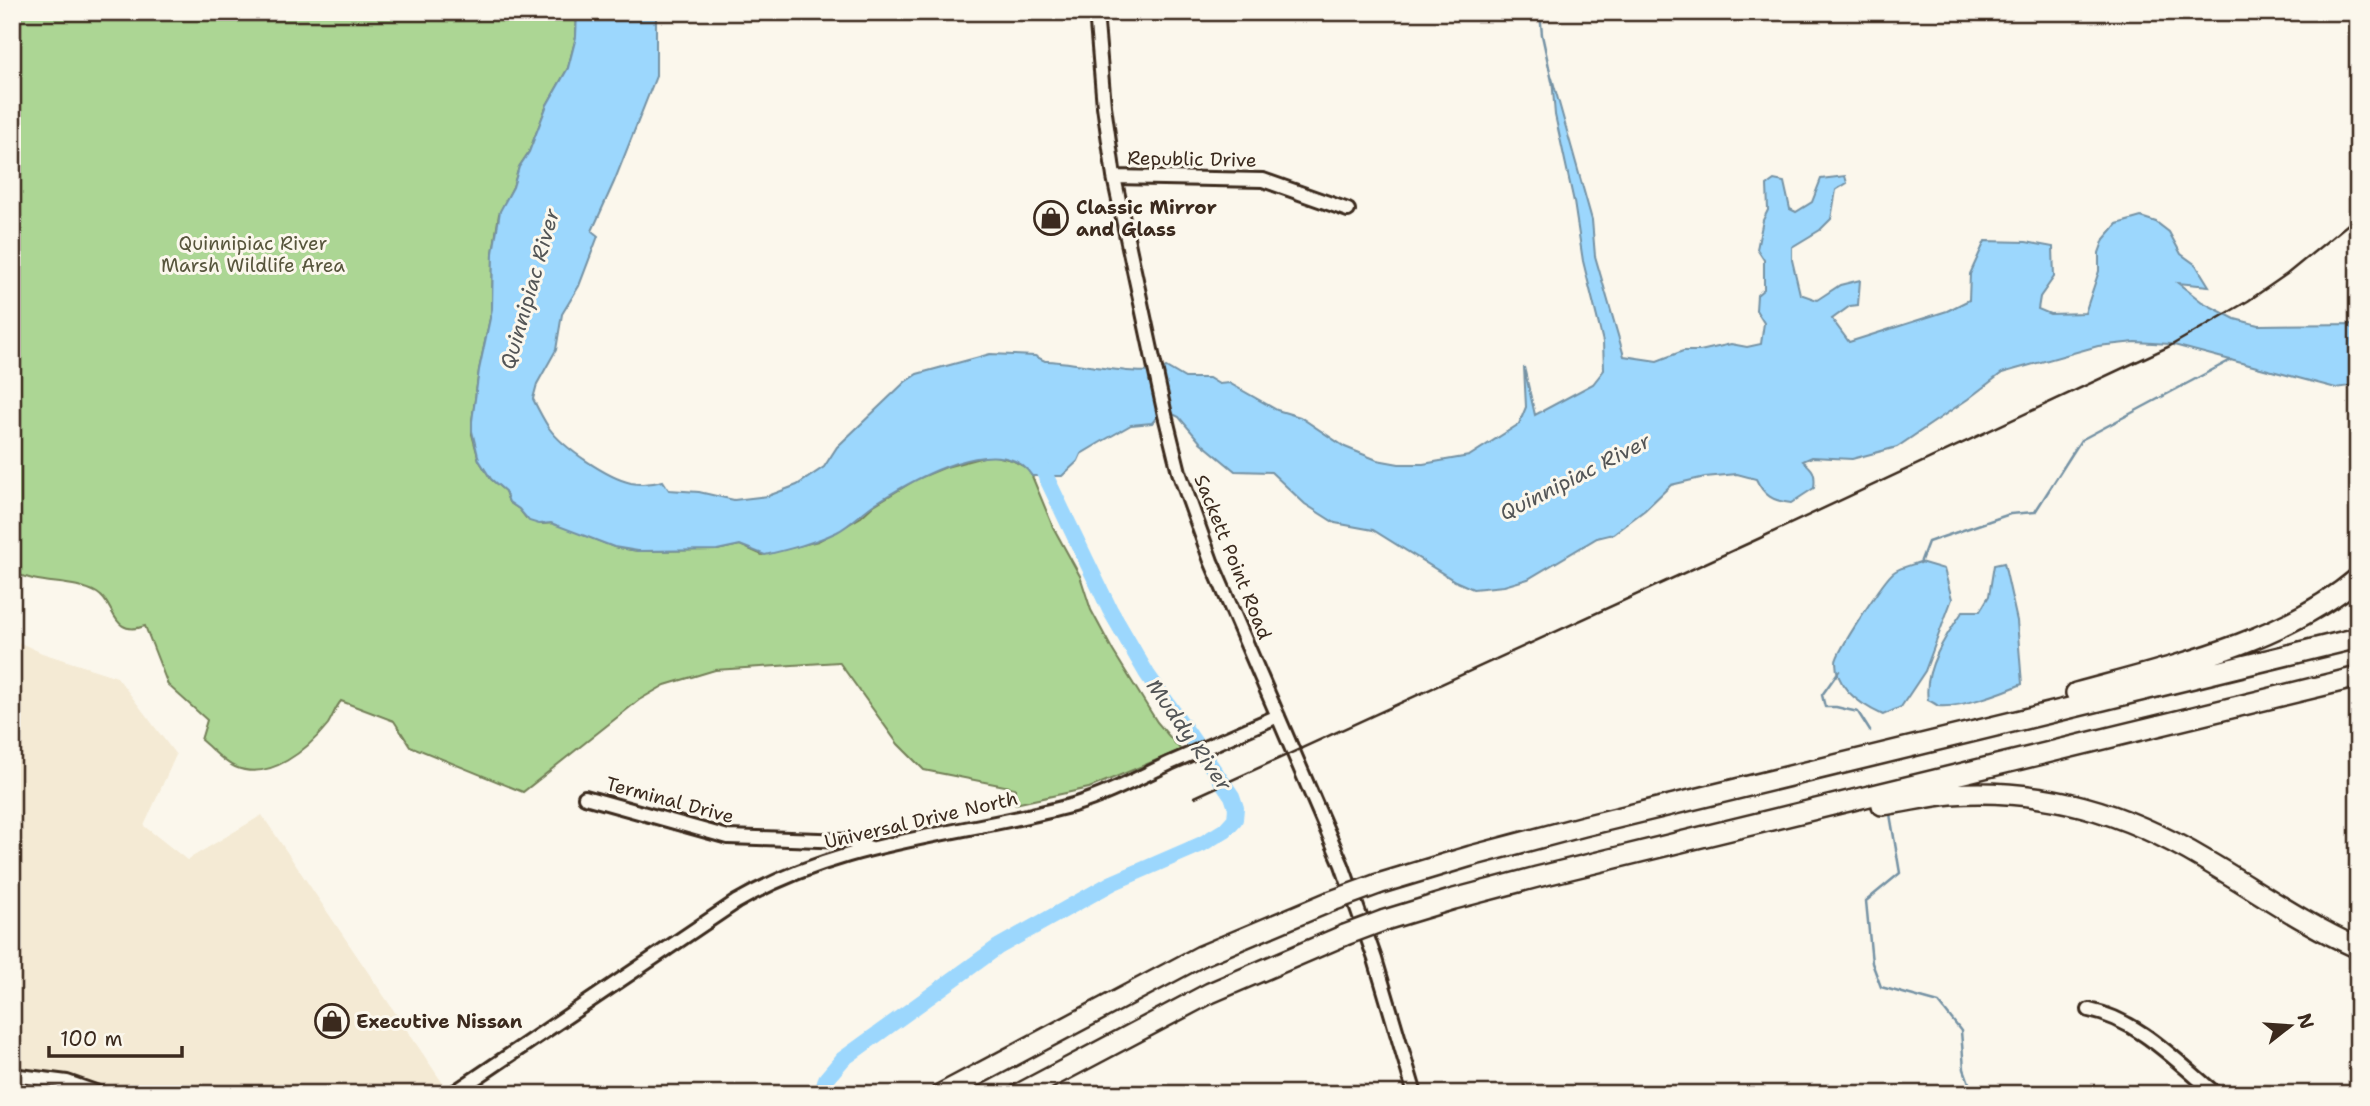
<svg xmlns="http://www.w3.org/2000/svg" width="2370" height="1106" font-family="'Shantell Sans',sans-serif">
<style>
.built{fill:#f4ead4}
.green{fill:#acd694;stroke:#748059;stroke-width:2}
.water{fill:#9cd7fd;stroke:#7592a4;stroke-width:2}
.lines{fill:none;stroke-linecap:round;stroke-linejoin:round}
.stream{stroke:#7592a4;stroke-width:2.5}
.river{stroke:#9cd7fd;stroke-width:16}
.minor-casing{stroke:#3b2a1e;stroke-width:18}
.highway-casing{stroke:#3b2a1e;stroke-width:24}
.minor{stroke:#fbf7ec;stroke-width:12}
.highway{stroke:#fbf7ec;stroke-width:19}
.rail{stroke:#3b2a1e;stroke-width:2.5}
.highway-bridge-casing{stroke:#3b2a1e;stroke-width:24;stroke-linecap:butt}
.highway-bridge{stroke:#fbf7ec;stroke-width:19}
.labels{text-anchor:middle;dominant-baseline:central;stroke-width:6;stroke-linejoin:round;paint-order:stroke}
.street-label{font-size:19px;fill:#3b2a1e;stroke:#fbf7ec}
.poi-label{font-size:19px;font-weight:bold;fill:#3b2a1e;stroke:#fbf7ec;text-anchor:start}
.park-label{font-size:19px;fill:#57553c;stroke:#fbf7ec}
.water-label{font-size:21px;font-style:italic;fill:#535556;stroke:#fbf7ec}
</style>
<rect width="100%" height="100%" fill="#fbf7ec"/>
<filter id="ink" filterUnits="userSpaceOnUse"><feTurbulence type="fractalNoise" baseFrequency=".0143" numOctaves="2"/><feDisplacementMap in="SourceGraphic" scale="14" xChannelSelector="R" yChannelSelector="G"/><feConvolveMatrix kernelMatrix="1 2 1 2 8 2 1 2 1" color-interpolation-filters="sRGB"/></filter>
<g filter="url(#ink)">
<path class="built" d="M 12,639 L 42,653 L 117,677 L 176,755 L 144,826 L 187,860 L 262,815 L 450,1094 L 12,1094 Z"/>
<path class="green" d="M 12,12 L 577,12 L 576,37 L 568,68 L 547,105 L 529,152 L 519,167 L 513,187 L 499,214 L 493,253 L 492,309 L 479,370 L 472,421 L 472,434 L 479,460 L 491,479 L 505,491 L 509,502 L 519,509 L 526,518 L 542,524 L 554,523 L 614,547 L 638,551 L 717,550 L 740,545 L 762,555 L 818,541 L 839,530 L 861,517 L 874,505 L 917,479 L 946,467 L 991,455 L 1012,460 L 1027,468 L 1032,476 L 1053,527 L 1080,576 L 1091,610 L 1113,651 L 1157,722 L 1181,750 L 1089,788 L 1015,804 L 1015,788 L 924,770 L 898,744 L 839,662 L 715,670 L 665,685 L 639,700 L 523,792 L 410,746 L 394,721 L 341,701 C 335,708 333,716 328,724 C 308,749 270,782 235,767 C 222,761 211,748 201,740 L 207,720 L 168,685 L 145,626 C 111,638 116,604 97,593 C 72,579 41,586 12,572 Z"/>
<path class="water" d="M 577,12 L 656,12 L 656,76 L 614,182 L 592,231 L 598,236 L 579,286 L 562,314 L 556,350 L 537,384 L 533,399 C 538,409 543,419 549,428 C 563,448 608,478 631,483 C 643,485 652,484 663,481 L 669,490 L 699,492 L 734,500 L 768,496 L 797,485 L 824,467 L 837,447 L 905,382 L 917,374 L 990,354 L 1035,356 L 1045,361 C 1071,360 1151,381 1166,367 L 1185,378 L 1209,378 L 1219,384 L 1229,383 L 1277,410 L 1300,417 L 1345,447 L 1377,460 L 1399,464 L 1423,464 L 1469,456 L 1519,424 L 1526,407 L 1524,367 L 1535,415 L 1593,384 L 1604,370 L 1603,342 L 1583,261 L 1574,202 L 1555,115 L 1552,78 L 1592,220 L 1595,256 L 1624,356 L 1657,361 L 1683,351 L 1700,351 L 1731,344 L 1747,347 L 1761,344 L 1764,323 L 1756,310 L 1757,295 L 1764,289 L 1764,260 L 1757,249 L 1763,220 L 1768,210 L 1767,185 L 1774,180 L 1784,182 L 1790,209 L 1796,212 L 1812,202 L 1821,179 L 1845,176 L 1847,183 L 1836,190 L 1831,219 L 1820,230 L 1792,247 L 1792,260 L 1800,294 L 1817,300 L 1840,285 L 1860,280 L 1858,305 L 1850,306 L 1832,319 L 1849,342 L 1947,311 L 1969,300 L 1970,274 L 1985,241 L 2026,242 L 2053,247 L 2054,277 L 2040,297 L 2038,309 L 2050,314 L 2085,313 L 2099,271 L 2099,253 L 2104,239 L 2117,224 L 2141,217 L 2156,222 L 2169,232 L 2181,254 L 2196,265 L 2209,286 L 2178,283 L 2202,302 L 2235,319 L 2258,325 L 2358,324 L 2358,385 L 2336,388 L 2170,344 L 2135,342 L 2098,346 L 2002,373 L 1968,399 L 1897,447 L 1852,459 L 1812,457 L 1803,461 C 1813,469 1816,473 1814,488 L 1791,503 C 1773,501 1764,496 1756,479 L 1737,474 L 1705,477 L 1671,485 L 1645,510 L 1613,534 L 1597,538 L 1528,579 L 1504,586 L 1473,589 L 1455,581 L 1373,530 L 1335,523 L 1305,504 L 1271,472 L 1235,471 L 1200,442 L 1179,417 L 1173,414 L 1157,417 L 1152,423 L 1131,425 L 1101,442 L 1081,454 L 1078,461 L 1062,476 L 1032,476 C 1001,428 911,481 876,503 C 862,512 852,524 837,532 C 814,543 790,549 765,555 L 740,545 L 717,550 L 638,551 L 614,547 L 551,523 L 539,524 L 529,521 L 519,509 L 509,502 L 505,491 L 491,479 L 479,460 L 472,431 L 472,421 L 479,370 L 492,309 L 493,253 L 500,211 L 513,187 L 519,167 L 529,152 L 547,105 L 568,68 L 576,37 Z
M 1920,562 L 1944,569 L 1952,599 L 1925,671 L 1901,707 L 1883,715 C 1861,705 1836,689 1836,662 C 1836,653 1885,578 1894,572 C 1901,567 1912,565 1920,562 Z
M 2004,563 L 2017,621 L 2022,684 C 2004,692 1958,709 1938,706 C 1937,705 1930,701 1928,700 C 1923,670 1946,635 1963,611 L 1980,611 L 1989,596 L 1994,565 Z"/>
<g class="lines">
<path class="stream" d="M 1540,12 L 1542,35 L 1552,81
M 1920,563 L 1928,542 L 2010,514 L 2035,512 L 2081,440 L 2231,360
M 1839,671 L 1822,695 L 1825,707 L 1836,707 L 1858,712 L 1870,731
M 1890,814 L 1900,873 L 1866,901 L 1872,963 L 1881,987 L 1939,1003 L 1961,1031 L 1964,1069 L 1973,1094"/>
<path class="river" d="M 822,1094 L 826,1079 L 843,1059 L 998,947 L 1112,883 L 1202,844 L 1225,830 L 1235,819 L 1236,808 L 1232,796 L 1147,674 L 1110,610 L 1037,458"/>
<g class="minor-casing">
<path id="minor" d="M 1096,12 L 1104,106 L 1114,177 L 1165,415 L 1179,472 L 1211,561 L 1342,865 L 1375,959 L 1415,1094
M 1114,177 L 1263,180 L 1348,210
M 585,797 L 728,837 L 848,841 L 871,848
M 2089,1010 C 2139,1020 2177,1062 2216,1094
M 12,1075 L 67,1082 L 101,1094
M 452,1094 L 736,902 C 844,839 956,837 1073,805 C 1107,795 1138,778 1170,763 C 1206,747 1242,732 1278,716"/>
</g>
<g class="highway-casing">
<path id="highway" d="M 2076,693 C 2170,667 2283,642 2358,578
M 1882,805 C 1905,802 1928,796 1951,794 C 2045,788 2125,812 2205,860 C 2255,889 2304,924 2358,948
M 1378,884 L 1471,856 L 1584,826 L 2358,638
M 1385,920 L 1454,899 L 1537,877 L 2358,677
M 941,1094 L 1201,956 L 1329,902
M 1019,1094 L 1210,993 L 1345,935"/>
</g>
<use href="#minor" class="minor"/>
<use href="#highway" class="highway"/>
<path class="rail" d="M 1195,797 L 1758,539 L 2170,346 L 2248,301 L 2287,274 L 2358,216"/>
<g class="highway-bridge-casing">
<path id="highway-bridge" d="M 1329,902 L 1378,884
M 1345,935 L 1385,920"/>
</g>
<use href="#highway-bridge" class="highway-bridge"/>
</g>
</g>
<defs>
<g id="shop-ring" transform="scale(1.75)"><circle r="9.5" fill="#fbf7ec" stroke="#3b2a1e" stroke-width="1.5"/><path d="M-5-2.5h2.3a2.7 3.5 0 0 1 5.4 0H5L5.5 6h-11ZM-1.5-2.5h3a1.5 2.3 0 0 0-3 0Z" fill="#3b2a1e"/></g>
</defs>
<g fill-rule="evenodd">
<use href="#shop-ring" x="1051" y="218"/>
<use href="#shop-ring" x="332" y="1021"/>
</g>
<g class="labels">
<g class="street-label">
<text transform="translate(1192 159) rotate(1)">Republic Drive</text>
<text transform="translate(1233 557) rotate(68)">Sackett Point Road</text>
<text transform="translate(670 800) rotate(15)">Terminal Drive</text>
<text transform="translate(921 820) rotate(-13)">Universal Drive North</text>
</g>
<g class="poi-label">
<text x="1076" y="207">Classic Mirror<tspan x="1076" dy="22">and Glass</tspan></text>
<text x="356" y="1021">Executive Nissan</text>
</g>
<g class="park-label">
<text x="253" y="243">Quinnipiac River<tspan x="253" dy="22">Marsh Wildlife Area</tspan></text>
</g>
<g class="water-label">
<text transform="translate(530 289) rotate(-74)">Quinnipiac River</text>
<text transform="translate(1575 477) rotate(-27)">Quinnipiac River</text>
<text transform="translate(1189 735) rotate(55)">Muddy River</text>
</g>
</g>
<rect width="2370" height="1106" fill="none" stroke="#fbf7ec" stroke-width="42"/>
<rect x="21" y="21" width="2328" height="1064" fill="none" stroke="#3b2a1e" stroke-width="2.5" filter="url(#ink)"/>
<g transform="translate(2290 1026) rotate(73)" stroke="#fbf7ec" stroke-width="5" paint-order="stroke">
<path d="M0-5L12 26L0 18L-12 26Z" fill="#3b2a1e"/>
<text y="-10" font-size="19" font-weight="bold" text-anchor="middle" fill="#3b2a1e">N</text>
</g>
<path d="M49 1046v10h133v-10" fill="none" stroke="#3b2a1e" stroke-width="3.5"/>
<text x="60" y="1046" font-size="21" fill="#3b2a1e" stroke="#fbf7ec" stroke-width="5" paint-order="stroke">100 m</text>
</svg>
